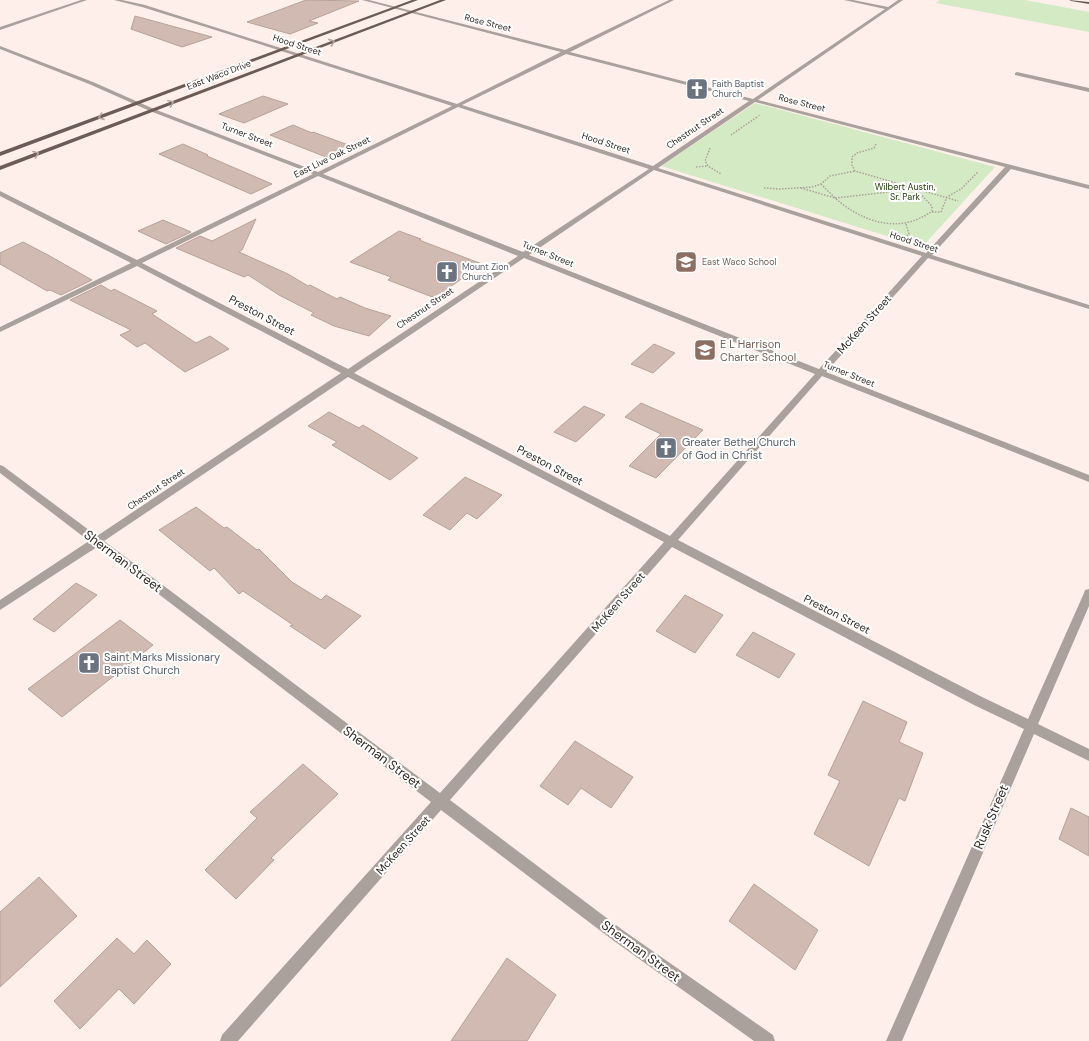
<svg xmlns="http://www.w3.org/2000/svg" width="1089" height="1041" font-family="'DM Sans',sans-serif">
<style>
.green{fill:#d3eac4}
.building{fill:#d1bab2;stroke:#b7a199}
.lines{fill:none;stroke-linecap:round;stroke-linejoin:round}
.path-far1{stroke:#ada09c;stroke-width:1;stroke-dasharray:1 1;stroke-linecap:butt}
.path{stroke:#ada09c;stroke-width:1.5;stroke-dasharray:1.5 1.5;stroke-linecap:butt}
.minor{fill:#aaa09c;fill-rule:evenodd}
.major{fill:#6d5c56;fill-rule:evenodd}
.oneway{stroke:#afa5a2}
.labels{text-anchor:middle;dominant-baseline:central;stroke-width:4;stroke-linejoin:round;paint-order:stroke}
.far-street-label{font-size:9px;fill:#332a26;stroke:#fff}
.far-worship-label{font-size:9px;fill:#5b616d;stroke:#fff;text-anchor:start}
.far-park-label{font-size:9px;fill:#253e0f;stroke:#fff}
.far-education-label{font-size:9px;fill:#785e54;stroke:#fff;text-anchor:start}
.street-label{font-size:11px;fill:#332a26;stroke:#fff}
.education-label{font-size:11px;fill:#785e54;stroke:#fff;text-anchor:start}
.worship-label{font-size:11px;fill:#5b616d;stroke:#fff;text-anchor:start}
.near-street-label{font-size:13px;fill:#332a26;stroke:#fff}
</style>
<rect width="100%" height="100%" fill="#feefea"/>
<path class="green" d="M 940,0 L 1025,0 L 1089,12 L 1089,32 L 936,3 Z
M 755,103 L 995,167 L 922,247 L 661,166 Z"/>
<path class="building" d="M 306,0 L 359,1 L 309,21 L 318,23 L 290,34 L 247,22 Z
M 135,16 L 212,37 L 182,47 L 131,29 Z
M 263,96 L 288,104 L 244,123 L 219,114 Z
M 293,125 L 312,133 L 313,132 L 351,146 L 326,157 L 270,135 Z
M 183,144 L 208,155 L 207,156 L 272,184 L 251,194 L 159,154 Z
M 256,219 L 242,250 L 239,252 L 288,274 L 308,286 L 310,285 L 337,299 L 340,297 L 365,308 L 391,316 L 369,336 L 334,326 L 311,315 L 314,313 L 279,295 L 248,275 L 244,277 L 176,248 L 200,236 L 212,241 Z
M 163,220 L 191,232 L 166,244 L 138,231 Z
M 399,231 L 421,239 L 419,240 L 482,264 L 435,298 L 388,280 L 391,277 L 350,262 Z
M 23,242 L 48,255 L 92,280 L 61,295 L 50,290 L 47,291 L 0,264 L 0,253 Z
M 101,285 L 111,291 L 114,289 L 157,311 L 152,314 L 196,343 L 210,336 L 229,349 L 185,372 L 145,343 L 137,347 L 120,335 L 131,330 L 70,300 Z
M 654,344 L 675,353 L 653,373 L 631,364 Z
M 641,403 L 703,430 L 656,478 L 629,466 L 661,434 L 625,417 Z
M 584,406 L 605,415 L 576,442 L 554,432 Z
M 329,412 L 359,428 L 363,425 L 418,458 L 390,480 L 332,445 L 337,442 L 308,426 Z
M 465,477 L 502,495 L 477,519 L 467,513 L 450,530 L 423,515 Z
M 196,507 L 224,528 L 227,527 L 257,550 L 259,549 L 292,582 L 321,600 L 326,595 L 361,616 L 325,649 L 290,626 L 293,625 L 243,591 L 239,594 L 214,568 L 210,571 L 159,530 Z
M 76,583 L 97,595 L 54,632 L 33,619 Z
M 685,595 L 723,615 L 695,653 L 656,631 Z
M 120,620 L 153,645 L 62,717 L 28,689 Z
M 753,632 L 795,654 L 779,678 L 736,655 Z
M 863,701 L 907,722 L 899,742 L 923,753 L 905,801 L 899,798 L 869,866 L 814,834 L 840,781 L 828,775 Z
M 575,741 L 633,777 L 611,808 L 581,788 L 568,805 L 540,786 Z
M 303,764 L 338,794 L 271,858 L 274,860 L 236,899 L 205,870 L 257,818 L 250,812 Z
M 1071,808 L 1089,817 L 1089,856 L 1059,839 Z
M 39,877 L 77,916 L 0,987 L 0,912 Z
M 754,884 L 818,930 L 795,970 L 729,921 Z
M 117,938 L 134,954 L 147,940 L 171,964 L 134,1004 L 119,989 L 80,1029 L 54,1001 Z
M 507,958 L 556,995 L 527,1041 L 451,1041 Z"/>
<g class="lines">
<path class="path-far1" d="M 756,118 L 760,115"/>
<path class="path" d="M 731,135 L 757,117
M 876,144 L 874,148 L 857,153 L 852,157 L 852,165 L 855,171 L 958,201
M 710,148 L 705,161 L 708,166 L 721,174
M 696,167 L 708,166
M 821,184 L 835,198
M 764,188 L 779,189 L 813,187 L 821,184 L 830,176 L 855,171
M 801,188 L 835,198
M 916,189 L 932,206 L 932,211 C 900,235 862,222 835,198 Z
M 932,212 L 941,212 L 947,197 L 961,189 L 978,172
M 906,224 L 909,234 L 907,236"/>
<path class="minor" d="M 81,0 L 87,0 L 0,30 L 0,27 Z
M 114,0 L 122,0 L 145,5 L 457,104 L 561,52 L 362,0 L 369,0 L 565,50 L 669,0 L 674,0 L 570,52 L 753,99 L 885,9 L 844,0 L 853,0 L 888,7 L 898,0 L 903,0 L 758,100 L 1089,185 L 1089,189 L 1011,169 L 932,255 L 1089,305 L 1089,309 L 928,258 L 826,372 L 1089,475 L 1089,482 L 822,376 L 678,540 L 982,697 L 1028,719 L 1084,593 L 1085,590 L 1089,589 L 1089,606 L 1038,724 L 1089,749 L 1089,761 L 1034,734 L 902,1041 L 886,1041 L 1024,729 L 974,705 L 672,547 L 450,800 L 624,931 L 773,1035 L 775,1041 L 754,1041 L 614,941 L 441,810 L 238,1041 L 220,1041 L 222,1035 L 431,802 L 97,547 L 0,610 L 0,600 L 89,541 L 0,473 L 0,465 L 3,466 L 97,536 L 341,373 L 137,266 L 0,332 L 0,327 L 131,263 L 0,196 L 0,191 L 137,260 L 313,174 L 150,111 L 89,84 L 0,49 L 0,46 L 93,82 L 154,109 L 318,172 L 452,106 L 228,34 L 142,7 ZM 566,54 L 749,101 L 653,166 L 462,105 ZM 755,102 L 1005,167 L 926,253 L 658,168 ZM 458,107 L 649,169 L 523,252 L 323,174 ZM 654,170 L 922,256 L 819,369 L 529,255 ZM 318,176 L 518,256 L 348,369 L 142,263 ZM 524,258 L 815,374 L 670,536 L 354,373 ZM 348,377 L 664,542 L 440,793 L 104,541 Z
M 1017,72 L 1089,88 L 1089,92 L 1015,75 L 1015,73 Z"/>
<path class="major" d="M 412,0 L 418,0 L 0,156 L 0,152 Z
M 440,0 L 446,0 L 0,170 L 0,166 Z
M 1069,0 L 1089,2 L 1089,4 L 1071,1 Z"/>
</g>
<defs><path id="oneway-chevron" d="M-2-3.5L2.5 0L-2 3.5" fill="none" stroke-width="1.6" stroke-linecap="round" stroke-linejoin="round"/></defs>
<g class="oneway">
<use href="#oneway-chevron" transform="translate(332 42) rotate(-20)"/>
<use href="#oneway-chevron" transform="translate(171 103) rotate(-21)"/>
<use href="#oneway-chevron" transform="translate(101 117) rotate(160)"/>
<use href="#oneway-chevron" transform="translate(36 154) rotate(-21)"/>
</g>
<defs>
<g id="church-square" transform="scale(1.15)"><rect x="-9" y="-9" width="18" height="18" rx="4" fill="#6b7280" stroke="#fff"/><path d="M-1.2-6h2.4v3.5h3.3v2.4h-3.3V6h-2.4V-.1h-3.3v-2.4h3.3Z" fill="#fff"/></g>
<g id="school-square" transform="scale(1.15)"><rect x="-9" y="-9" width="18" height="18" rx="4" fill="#8d6e63" stroke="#fff"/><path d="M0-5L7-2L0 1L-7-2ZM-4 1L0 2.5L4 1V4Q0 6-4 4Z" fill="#fff"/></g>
</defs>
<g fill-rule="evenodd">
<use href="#church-square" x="697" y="89"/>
<use href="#school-square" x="686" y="262"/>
<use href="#church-square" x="447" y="272"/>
<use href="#school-square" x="705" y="350"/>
<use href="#church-square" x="666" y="448"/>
<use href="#church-square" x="89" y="663"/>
</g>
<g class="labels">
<g class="far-street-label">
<text transform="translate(488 23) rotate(14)">Rose Street</text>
<text transform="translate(297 45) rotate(18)">Hood Street</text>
<text transform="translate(219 75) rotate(-21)">East Waco Drive</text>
<text transform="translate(802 103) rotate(14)">Rose Street</text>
<text transform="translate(695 128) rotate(-34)">Chestnut Street</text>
<text transform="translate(247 135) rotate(21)">Turner Street</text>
<text transform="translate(606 143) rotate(18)">Hood Street</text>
<text transform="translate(332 157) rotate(-26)">East Live Oak Street</text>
<text transform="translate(914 242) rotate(18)">Hood Street</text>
<text transform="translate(548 254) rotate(22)">Turner Street</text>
<text transform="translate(425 308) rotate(-34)">Chestnut Street</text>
<text transform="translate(849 374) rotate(22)">Turner Street</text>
<text transform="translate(156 489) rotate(-34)">Chestnut Street</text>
</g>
<g class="far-worship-label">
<text x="712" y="84">Faith Baptist<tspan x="712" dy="10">Church</tspan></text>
<text x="462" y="267">Mount Zion<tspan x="462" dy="10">Church</tspan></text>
</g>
<g class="far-park-label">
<text x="905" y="187">Wilbert Austin,<tspan x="905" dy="10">Sr. Park</tspan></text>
</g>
<g class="far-education-label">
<text x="702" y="262">East Waco School</text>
</g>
<g class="street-label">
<text transform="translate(262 315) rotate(28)">Preston Street</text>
<text transform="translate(864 324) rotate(-48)">McKeen Street</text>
<text transform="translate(550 465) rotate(28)">Preston Street</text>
<text transform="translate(618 602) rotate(-49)">McKeen Street</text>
<text transform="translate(837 614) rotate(27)">Preston Street</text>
<text transform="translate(403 845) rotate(-48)">McKeen Street</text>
</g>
<g class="education-label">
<text x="720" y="344">E L Harrison<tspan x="720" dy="13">Charter School</tspan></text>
</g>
<g class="worship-label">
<text x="682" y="442">Greater Bethel Church<tspan x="682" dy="13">of God in Christ</tspan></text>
<text x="104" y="657">Saint Marks Missionary<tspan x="104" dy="13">Baptist Church</tspan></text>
</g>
<g class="near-street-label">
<text transform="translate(123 561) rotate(37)">Sherman Street</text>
<text transform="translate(382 757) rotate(37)">Sherman Street</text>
<text transform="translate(991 817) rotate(-67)">Rusk Street</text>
<text transform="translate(641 951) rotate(36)">Sherman Street</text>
</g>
</g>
</svg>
